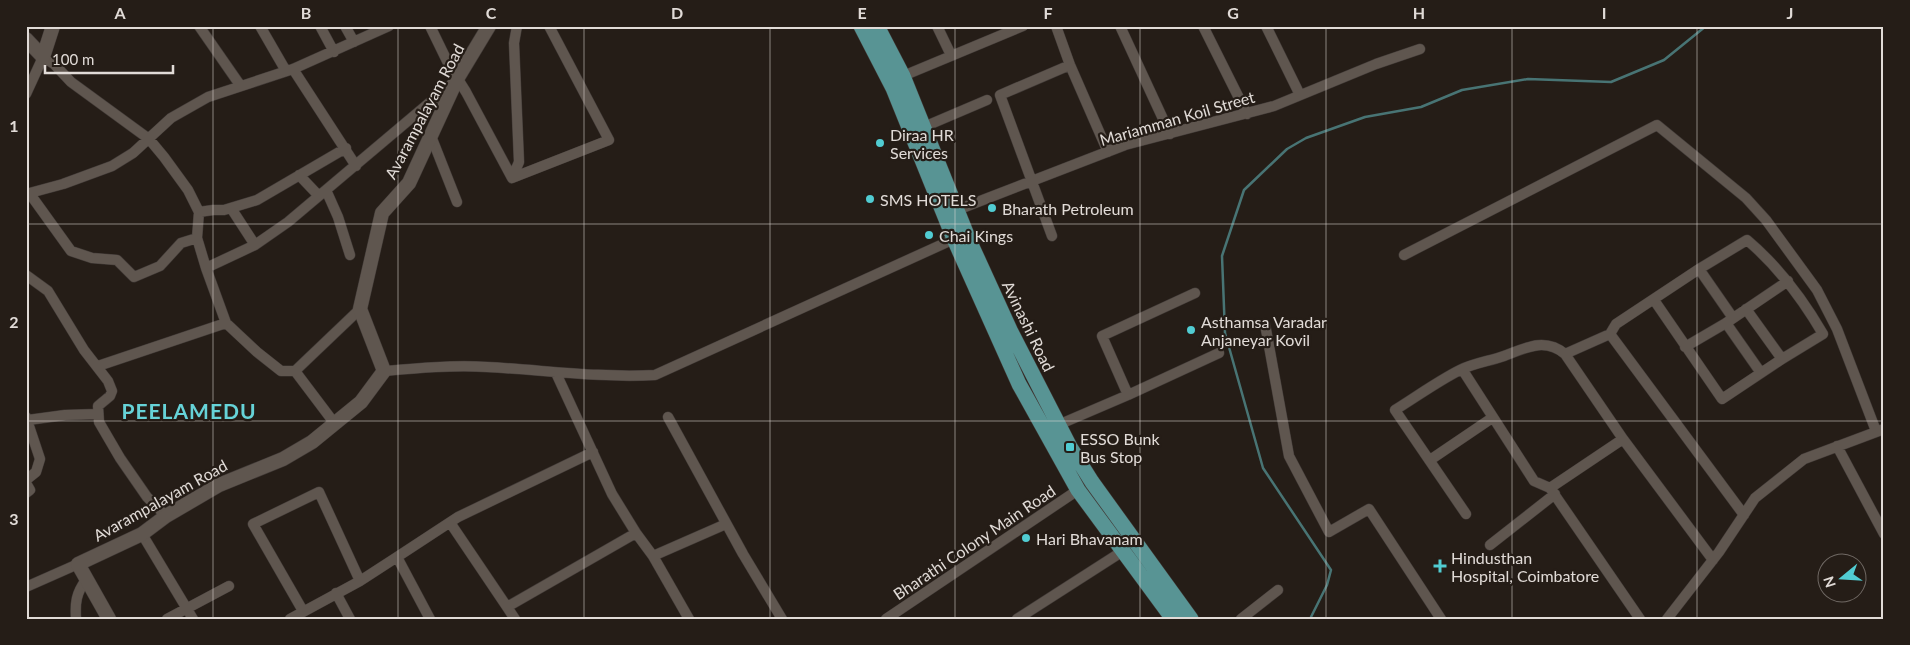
<svg xmlns="http://www.w3.org/2000/svg" width="1910" height="645" font-family="Lato,sans-serif">
<style>
.lines{fill:none;stroke-linecap:round;stroke-linejoin:round}
.stream{stroke:#487474;stroke-width:2.5}
.street-casing{stroke:#413a37;stroke-width:11}
.secondary-casing{stroke:#413a37;stroke-width:15}
.primary-casing{stroke:#413a37;stroke-width:16}
.street{stroke:#5f564f;stroke-width:10}
.secondary{stroke:#5f564f;stroke-width:14}
.primary{stroke:#589494;stroke-width:15}
.grid{fill:none;stroke:#e1dbd7;stroke-width:1;stroke-opacity:0.55}
.poi-dot{fill:#51ccd2;stroke:#251d17;stroke-width:2}
.labels{text-anchor:middle;dominant-baseline:central;stroke-width:4.5;stroke-linejoin:round;paint-order:stroke}
.street-label{font-size:16px;fill:#e1dbd7;stroke:#251d17}
.poi-label{font-size:16px;fill:#e1dbd7;stroke:#251d17;text-anchor:start}
.district-label{font-size:21px;font-weight:bold;letter-spacing:1px;fill:#66d3d8;stroke:#251d17}
.neatline{fill:none;stroke:#e1dbd7;stroke-width:2}
.grid-label{font-size:16px;text-anchor:middle;font-weight:bold;fill:#e1dbd7}
</style>
<rect width="100%" height="100%" fill="#251d17"/>
<g class="lines">
<path class="stream" d="M 1310,619 L 1327,585 L 1331,570 L 1263,468 L 1225,333 L 1222,256 L 1244,190 L 1287,149 L 1306,138 L 1365,117 L 1421,107 L 1462,90 L 1528,79 L 1611,82 L 1664,60 L 1706,26"/>
<g class="street-casing">
<path id="street" d="M 199,26 L 240,85
M 260,26 L 286,71
M 320,26 L 334,52
M 345,26 L 354,42
M 430,26 L 449,65 L 466,92 L 512,178 L 609,140 L 549,26
M 937,26 L 951,55
M 1056,26 L 1070,65 L 1108,152
M 1120,26 L 1170,134
M 1203,26 L 1247,114
M 1266,26 L 1300,95
M 293,69 L 356,166
M 903,76 L 1023,26
M 26,94 L 43,57 L 54,64 L 71,82 L 149,139 L 164,157 L 188,190 L 199,212 L 197,238 L 206,268 L 226,323 L 257,352 L 281,371 L 295,371 L 335,424
M 919,129 L 987,100
M 431,136 L 457,202
M 299,175 L 318,195
M 512,178 L 519,162 L 514,43 L 517,26
M 326,190 L 338,217 L 350,255
M 26,194 L 63,184 L 112,166 L 133,153 L 171,118 L 208,97 L 293,69 L 389,26
M 30,194 L 71,251 L 92,258 L 117,260 L 134,277 L 160,266 L 181,243 L 197,238
M 231,208 L 255,245
M 957,210 L 1125,145 L 1274,106 L 1376,64 L 1420,49
M 199,212 L 213,210 L 224,210 L 257,200 L 346,148
M 1052,236 L 1000,95 L 1070,65
M 1404,255 L 1657,125 L 1746,198 L 1766,220 L 1817,290 L 1837,329 L 1876,431
M 206,268 L 255,245 L 288,222 L 454,82
M 1699,269 L 1733,318
M 26,275 L 48,291 L 84,350 L 108,381 L 112,391 L 110,396 L 98,406 L 99,422 L 120,458 L 147,497 L 166,516
M 1746,309 L 1782,359
M 1726,323 L 1761,373
M 1265,324 L 1289,456 L 1329,532 L 1369,509 L 1441,619
M 1610,334 L 1744,515
M 1685,347 L 1726,323 L 1788,281
M 1565,354 L 1610,334 L 1616,324 L 1699,269 L 1747,240 C 1779,267 1802,298 1823,334 L 1782,359 L 1722,399 L 1654,300
M 98,366 L 226,323
M 1462,369 L 1534,481 L 1550,488 L 1640,619
M 295,371 L 360,309
M 384,371 C 418,368 453,365 487,367 C 544,370 599,378 655,375 L 954,239
M 556,373 L 612,494 L 636,533 L 653,556 L 689,619
M 1128,395 L 1102,336 L 1195,293
M 26,417 L 40,459 L 36,472 L 26,480
M 668,417 L 743,554 L 782,619
M 28,420 L 65,415 L 97,414
M 1058,425 L 1128,395 L 1219,353
M 1837,446 L 1884,534
M 1430,460 L 1492,418
M 26,483 L 30,490 L 26,493
M 1550,488 L 1623,439 L 1713,560
M 1466,514 L 1395,410 C 1416,397 1438,381 1460,370 C 1474,363 1490,361 1504,356 C 1525,348 1545,337 1565,354 L 1623,439
M 451,524 L 507,607 L 636,533
M 142,534 L 193,619
M 1490,545 L 1555,494
M 653,556 L 726,524
M 397,557 L 458,517 L 593,452
M 26,587 L 78,564
M 336,593 L 350,619
M 507,607 L 515,619
M 303,611 L 253,524 L 319,492 L 360,581
M 76,619 C 75,603 76,593 86,580
M 167,619 L 229,586
M 290,619 L 360,581 L 397,557 L 430,619
M 886,619 L 1078,490
M 1017,619 L 1123,551
M 1241,619 L 1278,590
M 1667,619 L 1719,552 L 1755,498 L 1804,459 L 1884,429"/>
</g>
<g class="secondary-casing">
<path id="secondary" d="M 26,39 L 43,57 L 53,26
M 109,619 L 78,564 L 142,534 L 166,516 L 219,485 L 283,459 L 312,442 L 361,402 L 384,371 L 360,309 L 382,213 L 409,183 L 457,79 L 489,26"/>
</g>
<g class="primary-casing">
<path id="primary" d="M 861,26 L 893,88 L 954,239 L 1019,384 L 1078,490 L 1173,619
M 877,26 L 903,76 L 969,240 L 1011,332 L 1070,447 L 1092,482 L 1191,619"/>
</g>
<use href="#street" class="street"/>
<use href="#secondary" class="secondary"/>
<use href="#primary" class="primary"/>
</g>
<path class="grid" d="M 213,26 L 213,619M 398,26 L 398,619M 584,26 L 584,619M 770,26 L 770,619M 955,26 L 955,619M 1140,26 L 1140,619M 1326,26 L 1326,619M 1512,26 L 1512,619M 1697,26 L 1697,619M 26,224 L 1884,224M 26,421 L 1884,421"/>
<g class="poi-dot">
<circle cx="880" cy="143" r="5"/>
<circle cx="870" cy="199" r="5"/>
<circle cx="992" cy="208" r="5"/>
<circle cx="929" cy="235" r="5"/>
<circle cx="1191" cy="330" r="5"/>
<rect x="1065" y="442" width="10" height="10" rx="2.5"/>
<circle cx="1026" cy="538" r="5"/>
<path d="M1437.5 558.5h5v5h5v5h-5v5h-5v-5h-5v-5h5z"/>
</g>
<g class="labels">
<g class="street-label">
<text transform="translate(424 111) rotate(-62)">Avarampalayam Road</text>
<text transform="translate(1177 118) rotate(-16)">Mariamman Koil Street</text>
<text transform="translate(1029 326) rotate(64)">Avinashi Road</text>
<text transform="translate(160 500) rotate(-29)">Avarampalayam Road</text>
<text transform="translate(974 542) rotate(-34)">Bharathi Colony Main Road</text>
</g>
<g class="poi-label">
<text x="890" y="134">Diraa HR<tspan x="890" dy="18">Services</tspan></text>
<text x="880" y="199">SMS HOTELS</text>
<text x="1002" y="208">Bharath Petroleum</text>
<text x="939" y="235">Chai Kings</text>
<text x="1201" y="321">Asthamsa Varadar<tspan x="1201" dy="18">Anjaneyar Kovil</tspan></text>
<text x="1080" y="438">ESSO Bunk<tspan x="1080" dy="18">Bus Stop</tspan></text>
<text x="1036" y="538">Hari Bhavanam</text>
<text x="1451" y="557">Hindusthan<tspan x="1451" dy="18">Hospital, Coimbatore</tspan></text>
</g>
<g class="district-label">
<text x="189" y="410">PEELAMEDU</text>
</g>
</g>
<rect width="1910" height="645" fill="none" stroke="#251d17" stroke-width="55"/>
<g transform="translate(1842 578) rotate(252)"><circle r="24" fill="#251d17" stroke="#706964"/>
<path d="M0-4L9 19L0 12L-9 19Z" fill="#51ccd2"/>
<text y="-8" font-size="14" font-weight="bold" text-anchor="middle" fill="#e1dbd7">N</text>
</g>
<path d="M45 65v8h128v-8" fill="none" stroke="#e1dbd7" stroke-width="2.5"/>
<text x="52" y="65" font-size="15" fill="#e1dbd7" stroke="#251d17" stroke-width="4" paint-order="stroke">100 m</text>
<rect x="28" y="28" width="1854" height="590" class="neatline"/>
<g class="grid-label">
<text x="120" y="19">A</text>
<text x="306" y="19">B</text>
<text x="491" y="19">C</text>
<text x="677" y="19">D</text>
<text x="862" y="19">E</text>
<text x="1048" y="19">F</text>
<text x="1233" y="19">G</text>
<text x="1419" y="19">H</text>
<text x="1604" y="19">I</text>
<text x="1790" y="19">J</text>
<text x="14" y="132">1</text>
<text x="14" y="328">2</text>
<text x="14" y="525">3</text>
</g>
</svg>
